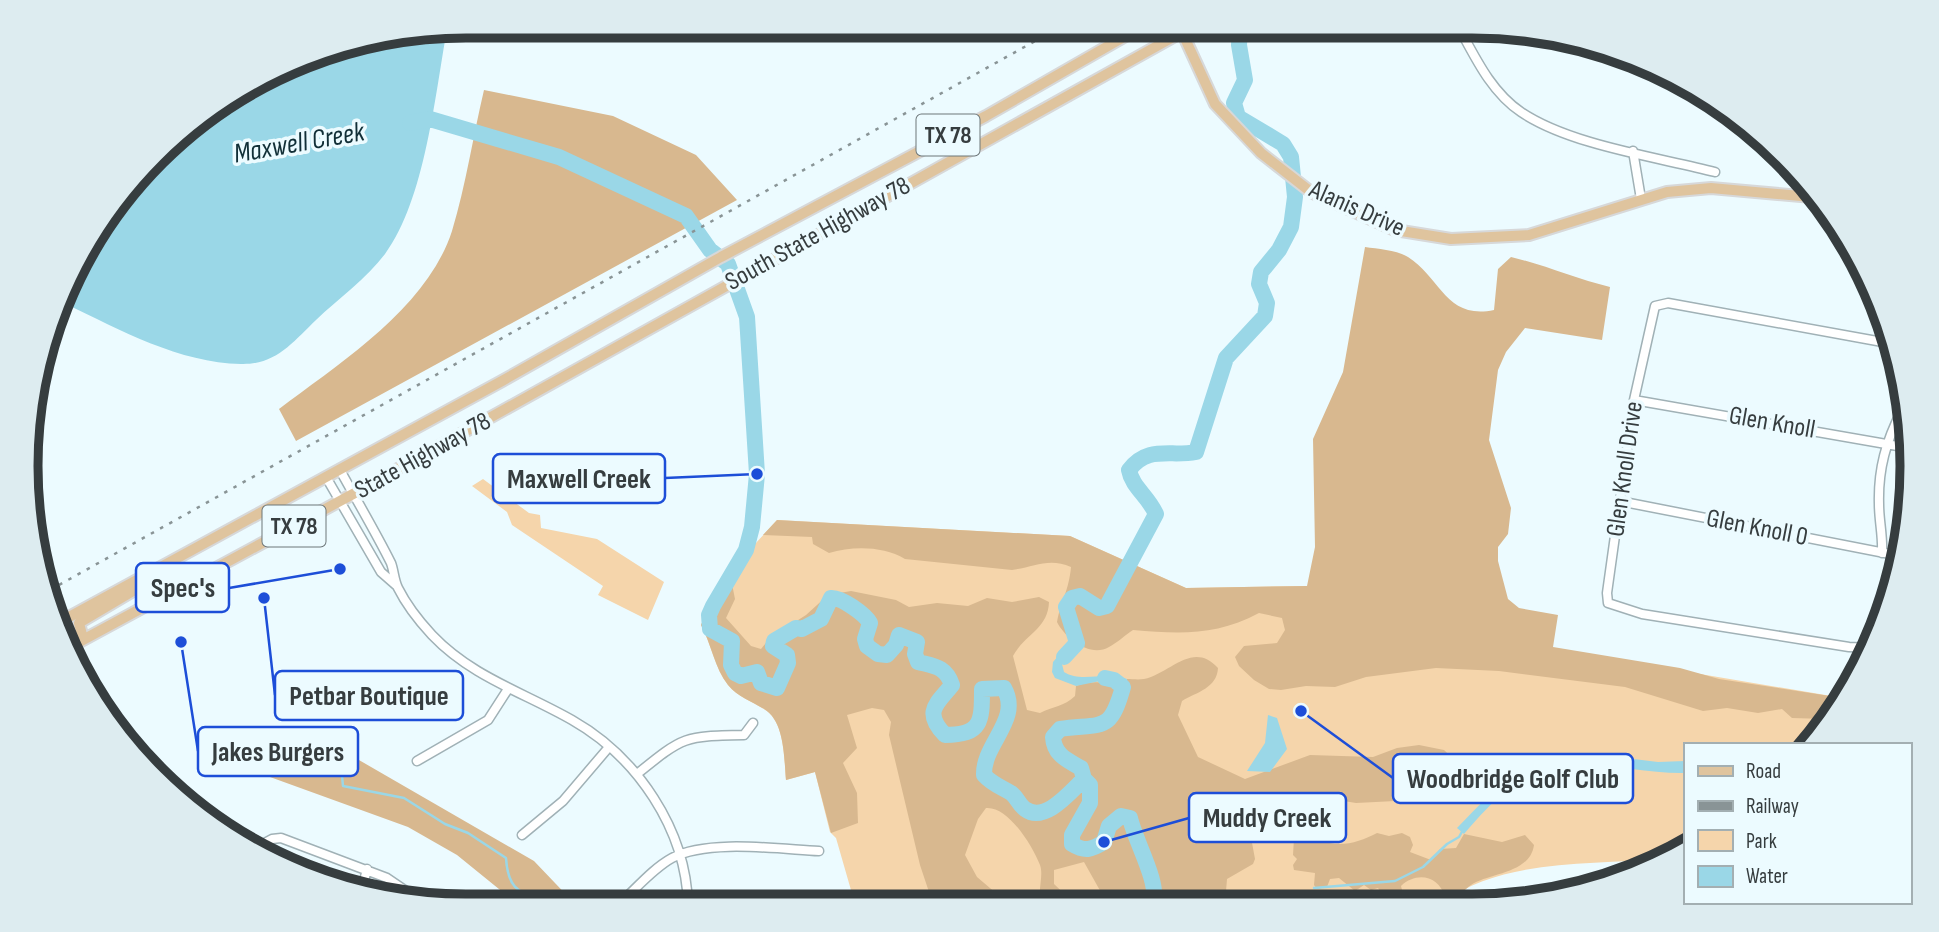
<svg xmlns="http://www.w3.org/2000/svg" width="1939" height="932" font-family="'Sofia Sans Condensed',sans-serif">
<style>
.green{fill:#f5d5ab}
.forest{fill:#d8b88f}
.water{fill:#9ad7e7}
.lines{fill:none;stroke-linecap:round;stroke-linejoin:round}
.stream{stroke:#9ad7e7;stroke-width:2.5}
.river{stroke:#9ad7e7;stroke-width:16}
.minor-casing{stroke:#a0b1b6;stroke-width:11}
.major-casing{stroke:#d7d8d9;stroke-width:14}
.minor{stroke:#fff;stroke-width:8}
.major{stroke:#dfc49e;stroke-width:10}
.rail{stroke:#899496;stroke-width:2.5;stroke-dasharray:3.5 7;stroke-linecap:butt}
.labels{text-anchor:middle;dominant-baseline:central;stroke-width:7;stroke-linejoin:round;paint-order:stroke}
.shield{fill:#ecfbff;stroke:#6d7679;stroke-width:2}
.shield-label{font-size:24px;font-weight:bold;fill:#363d3f}
.street-label{font-size:26px;fill:#363d3f;stroke:#ecfbff}
.water-label{font-size:28px;font-style:italic;fill:#112f37;stroke:#ecfbff}
.rim{fill:none;stroke:#363d3f;stroke-width:9}
.leader{fill:none;stroke:#1d4ed8;stroke-width:2.5}
.callout-dot{fill:#1d4ed8;stroke:#ecfbff;stroke-width:2.5}
.callout{fill:#ecfbff;stroke:#1d4ed8;stroke-width:2.5}
.callout-label{font-size:28px;text-anchor:middle;font-weight:bold;fill:#363d3f}
</style>
<rect width="100%" height="100%" fill="#ecfbff"/>
<path class="green" d="M 483,479 L 529,513 L 540,515 L 541,528 L 597,539 L 664,582 L 648,620 L 598,595 L 603,586 L 512,525 L 507,512 L 472,486 Z
M 777,520 L 1070,536 L 1186,588 L 1307,586 L 1564,651 L 1843,698 L 1822,734 L 1811,745 L 1685,745 L 1685,847 L 1664,859 C 1591,865 1505,858 1443,902 L 855,904 L 836,838 L 830,832 L 815,772 L 786,780 C 784,759 785,721 764,709 C 751,701 738,697 728,685 C 715,669 711,643 701,625 L 720,582 Z"/>
<path class="forest" d="M 484,90 L 613,116 L 696,155 L 737,200 L 296,441 L 279,409 C 341,362 427,308 452,231 C 466,185 473,136 484,90 Z
M 1365,247 C 1378,249 1397,250 1408,257 C 1441,278 1446,320 1494,310 L 1498,269 L 1511,257 C 1545,265 1576,279 1610,287 L 1602,340 L 1525,328 L 1506,352 L 1498,370 L 1489,440 L 1511,508 L 1508,534 L 1498,547 L 1498,561 L 1508,599 L 1519,608 L 1558,615 L 1553,647 L 1680,668 L 1719,679 L 1843,698 L 1829,722 L 1825,719 L 1792,718 L 1782,709 L 1758,713 L 1727,708 L 1703,711 L 1625,687 L 1499,671 L 1436,668 L 1366,677 L 1335,687 L 1306,686 L 1281,690 L 1269,689 L 1254,680 L 1239,666 L 1235,657 L 1244,646 L 1277,643 L 1285,630 L 1282,618 L 1259,613 C 1216,636 1180,634 1133,630 C 1125,635 1117,643 1109,647 C 1090,658 1065,638 1057,622 C 1061,601 1069,590 1071,567 C 1049,557 1034,567 1012,570 L 905,559 C 883,546 853,546 829,553 L 813,544 L 812,537 L 763,535 L 777,520 L 1070,536 L 1186,588 L 1307,586 L 1315,547 L 1313,439 L 1343,372 Z
M 720,582 L 732,584 L 735,599 L 726,618 L 751,646 L 761,649 L 770,638 L 806,615 L 828,595 L 851,591 L 896,600 L 909,607 L 937,603 L 968,606 L 987,598 L 1012,602 L 1039,597 L 1049,602 C 1048,629 1025,634 1013,656 L 1027,710 L 1040,713 C 1053,706 1064,707 1075,696 L 1076,686 C 1093,680 1105,682 1123,687 L 1127,679 C 1132,679 1138,680 1144,679 C 1171,673 1193,640 1218,668 C 1217,688 1197,692 1182,701 L 1178,715 L 1198,757 L 1245,779 L 1310,755 L 1373,757 L 1397,748 L 1419,745 L 1444,750 L 1460,765 L 1492,758 L 1499,762 L 1500,772 L 1474,799 L 1438,792 L 1415,800 L 1356,803 L 1332,799 L 1300,809 L 1272,805 L 1253,813 L 1248,821 L 1255,859 L 1253,864 L 1227,879 L 1225,903 L 1107,903 L 1084,862 L 1054,870 L 1054,884 L 1075,904 L 1041,904 C 1037,891 1044,876 1040,865 C 1032,845 1008,806 986,808 L 978,819 L 965,855 L 977,877 L 997,894 L 999,904 L 933,904 L 920,865 L 889,735 L 891,722 L 884,710 L 872,708 L 847,715 L 857,748 L 843,763 L 857,793 L 858,823 L 831,833 L 815,772 L 786,780 C 784,759 785,721 764,709 C 751,701 738,697 728,685 C 715,669 711,643 701,625 Z
M 326,741 L 534,861 L 576,905 L 520,906 L 457,855 L 408,827 L 270,777 Z
M 1377,833 L 1389,836 L 1402,833 L 1410,837 L 1413,845 L 1410,852 L 1431,860 L 1440,849 L 1456,848 L 1464,834 L 1502,842 L 1525,835 L 1534,845 C 1530,874 1489,873 1471,885 C 1464,890 1461,895 1453,898 L 1445,897 C 1439,876 1417,871 1401,886 L 1405,902 L 1387,902 L 1378,888 L 1371,890 L 1364,885 L 1355,891 L 1339,878 L 1330,879 L 1327,887 L 1317,889 L 1314,885 L 1315,873 L 1294,870 L 1293,865 L 1297,859 L 1293,855 L 1294,838 C 1305,834 1311,837 1322,841 C 1341,848 1360,842 1377,833 Z"/>
<path class="water" d="M 447,29 C 435,95 425,200 385,254 C 367,278 338,299 316,320 C 293,342 276,365 241,364 C 180,363 120,330 66,304 L 100,222 L 198,117 L 324,50 Z
M 1071,641 L 1085,646 L 1062,664 L 1064,672 C 1081,683 1105,671 1127,679 L 1123,687 L 1100,681 L 1076,686 L 1055,678 L 1052,672 L 1053,662 Z
M 1268,715 L 1277,718 L 1287,749 L 1270,772 L 1247,771 L 1265,743 Z
M 1556,754 L 1593,754 L 1658,762 L 1685,761 L 1685,773 C 1638,774 1585,756 1539,771 C 1511,780 1483,812 1464,834 L 1457,828 C 1487,798 1514,765 1556,754 Z"/>
<g class="lines">
<path class="stream" d="M 312,762 L 341,765 L 343,786 L 404,798 L 445,824 L 468,833 L 506,858 C 508,892 521,892 549,905
M 1314,888 L 1395,881 L 1423,867 L 1447,844 L 1459,837 L 1463,830"/>
<path class="river" d="M 410,123 L 430,119 L 559,157 L 686,216 L 710,250 L 728,264 L 747,317 L 757,474 L 752,527 L 746,550 L 713,606 L 709,615 L 710,629 L 732,641 L 731,665 L 735,673 L 741,676 L 757,672 L 761,683 L 777,688 L 788,663 L 787,655 L 773,646 L 774,641 L 796,628 L 802,629 L 821,619 L 831,598 C 841,597 865,614 870,623 L 865,639 L 867,646 L 878,654 L 887,655 L 896,645 L 899,635 L 917,642 L 915,654 L 918,662 C 933,666 946,666 952,685 C 938,703 922,711 945,735 C 982,735 982,721 982,689 L 1004,688 C 1022,720 983,743 984,775 C 992,784 1001,787 1011,793 C 1017,797 1019,805 1025,809 C 1045,824 1071,791 1084,779
M 1064,657 L 1077,643 L 1066,607 L 1072,598 L 1080,596 L 1099,608 L 1107,606 L 1156,514 C 1148,496 1132,487 1129,470 C 1148,445 1170,457 1196,452 L 1226,358 L 1265,316 L 1267,303 L 1259,284 L 1261,272 L 1279,250 L 1291,227 L 1295,197 L 1291,157 L 1283,144 L 1238,117 L 1234,103 L 1245,80 L 1239,45 L 1240,26
M 1105,678 L 1114,680 L 1123,687 C 1110,733 1104,723 1060,729 L 1053,737 C 1054,755 1067,760 1081,768 L 1084,779 L 1090,785 L 1090,803 L 1072,835 L 1072,844 C 1085,852 1091,850 1104,842 L 1109,826 L 1121,816 L 1130,818 C 1135,841 1160,883 1153,903"/>
<g class="minor-casing">
<path id="minor" d="M 1458,26 C 1475,57 1491,92 1521,112 C 1570,145 1657,157 1715,172
M 1633,151 L 1641,199
M 1634,400 L 1909,448
M 340,470 C 357,501 375,531 391,563 C 394,571 394,580 398,588 C 407,606 419,621 432,635 C 472,677 523,692 572,720 C 637,757 686,829 688,905
M 326,477 L 381,572 L 397,586
M 1619,501 L 1895,555
M 1882,553 C 1883,536 1879,521 1879,504 C 1878,469 1886,441 1902,410
M 1871,648 L 1849,647 L 1642,614 L 1608,603 L 1607,593 L 1634,400 L 1655,306 L 1668,303 L 1888,343
M 417,761 L 488,720 L 508,689
M 637,774 C 684,736 684,736 744,735 L 753,723
M 522,835 L 563,801 L 609,747
M 257,847 L 272,839 L 281,838 L 387,878 L 412,895
M 363,885 L 367,869
M 618,905 C 635,890 652,869 672,858 C 707,839 779,849 819,851"/>
</g>
<g class="major-casing">
<path id="major" d="M 1182,32 L 1215,104 L 1261,153 L 1311,192 L 1395,230 L 1451,239 L 1529,235 L 1667,192 L 1711,188 L 1812,197
M 60,622 L 502,381 L 721,257 L 986,116 L 1143,26
M 83,639 L 79,623 L 138,588 L 146,576
M 68,648 L 353,494 L 1193,26"/>
</g>
<use href="#minor" class="minor"/>
<use href="#major" class="major"/>
<path class="rail" d="M 50,590 L 1062,26"/>
</g>
<g class="labels">
<g class="shield">
<rect x="916.5" y="114.5" width="63" height="41" rx="5"/>
<rect x="262.5" y="505.5" width="63" height="41" rx="5"/>
</g>
<g class="shield-label">
<text x="948" y="135">TX 78</text>
<text x="294" y="526">TX 78</text>
</g>
<g class="street-label">
<text transform="translate(1357 209) rotate(24)">Alanis Drive</text>
<text transform="translate(818 234) rotate(-29)">South State Highway 78</text>
<text transform="translate(1772 423) rotate(10)">Glen Knoll</text>
<text transform="translate(423 456) rotate(-29)">State Highway 78</text>
<text transform="translate(1625 469) rotate(-82)">Glen Knoll Drive</text>
<text transform="translate(1757 528) rotate(11)">Glen Knoll 0</text>
</g>
<g class="water-label">
<text transform="translate(299 143) rotate(-10)">Maxwell Creek</text>
</g>
</g>
<path d="M0 0H1939V932H0ZM466 38H1472A428 428 0 0 1 1900 466V466A428 428 0 0 1 1472 894H466A428 428 0 0 1 38 466V466A428 428 0 0 1 466 38Z" fill="#ddecf0" fill-rule="evenodd"/>
<path class="rim" d="M466 38H1472A428 428 0 0 1 1900 466V466A428 428 0 0 1 1472 894H466A428 428 0 0 1 38 466V466A428 428 0 0 1 466 38Z"/>
<path class="leader" d="M757 474L665 478M340 569L229 588M264 598L275 695M181 642L198 751M1301 711L1393 778M1104 842L1189 818"/>
<g class="callout-dot">
<circle cx="757" cy="474" r="7"/>
<circle cx="340" cy="569" r="7"/>
<circle cx="264" cy="598" r="7"/>
<circle cx="181" cy="642" r="7"/>
<circle cx="1301" cy="711" r="7"/>
<circle cx="1104" cy="842" r="7"/>
</g>
<g class="callout">
<rect x="493" y="454" width="172" height="49" rx="7"/>
<rect x="136" y="563" width="93" height="49" rx="7"/>
<rect x="275" y="671" width="188" height="49" rx="7"/>
<rect x="198" y="727" width="160" height="49" rx="7"/>
<rect x="1393" y="754" width="240" height="49" rx="7"/>
<rect x="1189" y="793" width="157" height="49" rx="7"/>
</g>
<g class="callout-label">
<text x="579" y="488">Maxwell Creek</text>
<text x="183" y="597">Spec's</text>
<text x="369" y="705">Petbar Boutique</text>
<text x="278" y="761">Jakes Burgers</text>
<text x="1513" y="788">Woodbridge Golf Club</text>
<text x="1267" y="827">Muddy Creek</text>
</g>
<rect x="1684" y="743" width="228" height="161" fill="#ecfbff" stroke="#a3afb2" stroke-width="2"/>
<rect x="1698" y="766" width="35" height="10" fill="#dfc49e" stroke="#a3afb2" stroke-width="2"/>
<text x="1746" y="778" font-size="21" fill="#363d3f">Road</text>
<rect x="1698" y="801" width="35" height="10" fill="#899496" stroke="#a3afb2" stroke-width="2"/>
<text x="1746" y="813" font-size="21" fill="#363d3f">Railway</text>
<rect x="1698" y="830" width="35" height="21" fill="#f5d5ab" stroke="#a3afb2" stroke-width="2"/>
<text x="1746" y="848" font-size="21" fill="#363d3f">Park</text>
<rect x="1698" y="866" width="35" height="21" fill="#9ad7e7" stroke="#a3afb2" stroke-width="2"/>
<text x="1746" y="883" font-size="21" fill="#363d3f">Water</text>
</svg>
